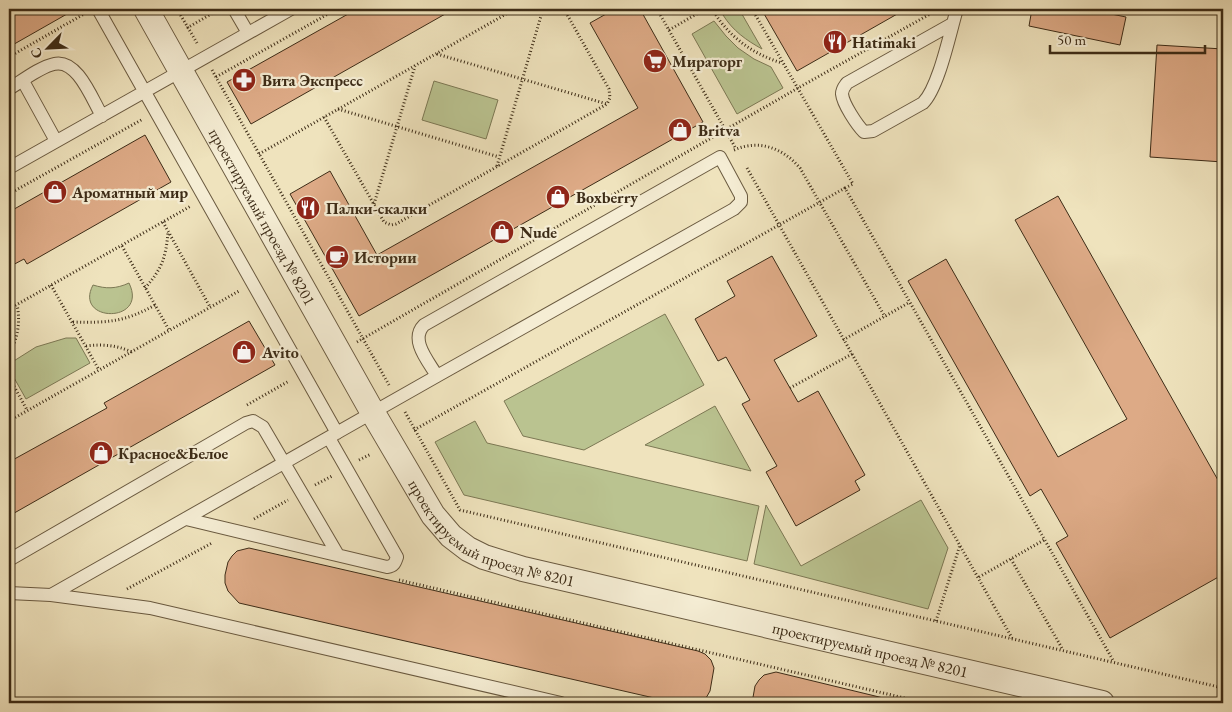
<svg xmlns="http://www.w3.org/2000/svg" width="1232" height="712" font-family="'EB Garamond',serif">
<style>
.green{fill:#bac390;stroke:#7c7854}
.building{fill:#ddaa86;stroke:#3d2c17}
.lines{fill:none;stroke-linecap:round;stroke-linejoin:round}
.lane-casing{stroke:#6a5a40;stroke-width:14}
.street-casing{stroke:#6a5a40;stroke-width:26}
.path{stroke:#3d2c17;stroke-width:3;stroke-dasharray:1 2.5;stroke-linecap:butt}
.lane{stroke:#f5edd4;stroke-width:12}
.street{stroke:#f5edd4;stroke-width:24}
.labels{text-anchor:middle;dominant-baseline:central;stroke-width:4.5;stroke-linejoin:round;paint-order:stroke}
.poi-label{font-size:16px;font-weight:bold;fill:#3d2c17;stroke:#f5edd4;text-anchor:start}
.street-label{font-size:16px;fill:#3d2c17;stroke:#f5edd4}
</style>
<rect width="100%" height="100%" fill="#efe3bd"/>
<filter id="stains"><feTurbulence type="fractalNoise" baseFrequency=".004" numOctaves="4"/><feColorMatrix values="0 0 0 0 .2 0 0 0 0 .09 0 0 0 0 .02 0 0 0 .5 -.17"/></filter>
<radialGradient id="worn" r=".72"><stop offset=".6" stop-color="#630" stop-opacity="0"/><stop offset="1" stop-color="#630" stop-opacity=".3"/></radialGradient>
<path class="green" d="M 735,9 L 739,9 L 762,49 C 746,40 733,31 723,15 Z
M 714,21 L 726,36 L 738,48 L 754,59 L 771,67 L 783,88 L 737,114 L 692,34 Z
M 434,81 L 498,100 L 486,139 L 422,120 Z
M 129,283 C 149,324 73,323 93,285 C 106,289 116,289 129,283 Z
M 665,314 L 704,385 L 584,450 L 523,436 L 504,401 Z
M 66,338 L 76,338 L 90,363 L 26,399 L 9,369 L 9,364 L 36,347 Z
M 715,406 L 751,471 L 645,445 Z
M 475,421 L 487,443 L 759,506 L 747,561 L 464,495 L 435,442 Z
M 921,500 L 948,548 L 928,609 L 754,564 L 766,505 L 801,566 Z"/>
<path class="building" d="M 9,9 L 74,9 L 74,10 L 9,47 Z
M 357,9 L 454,9 L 251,124 L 227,82 Z
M 615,9 L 640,9 L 703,122 L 359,316 L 290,194 L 330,171 L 377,255 L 638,108 L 590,23 Z
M 768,9 L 906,9 L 797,71 L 763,12 Z
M 1032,9 L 1087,9 L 1126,17 L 1120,45 L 1029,26 Z
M 1157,45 L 1223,49 L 1223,162 L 1150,157 Z
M 145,135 L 171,182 L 27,264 L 24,259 L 9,267 L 9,212 Z
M 1058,196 L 1223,489 L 1223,577 L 1222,575 L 1110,638 L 1056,543 L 1068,536 L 1041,489 L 1030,496 L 908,281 L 946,259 L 1058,457 L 1127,419 L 1015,220 Z
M 772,256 L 817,336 L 774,360 L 798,402 L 818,391 L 865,475 L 855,481 L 860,490 L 796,526 L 766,472 L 777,466 L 742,404 L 750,400 L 726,357 L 718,361 L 695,319 L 735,296 L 727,281 Z
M 249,321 L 275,365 L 9,516 L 9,462 L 107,408 L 104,403 Z
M 249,548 L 698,651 L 705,654 L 711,660 L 714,668 L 710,691 L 706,698 L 698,703 L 676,703 L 239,603 L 228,591 L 225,583 L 225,575 L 228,562 L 232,556 L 237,551 Z
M 776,672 L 904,703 L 752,703 L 755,686 L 759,680 L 764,675 Z"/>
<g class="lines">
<g class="lane-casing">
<path id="lane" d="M 98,9 L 337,433
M 234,9 L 248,33
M 952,24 L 847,83 C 844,87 842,89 842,94 C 843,104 857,125 864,132 L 873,131 L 923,103 C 939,87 950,32 957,9
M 23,81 L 56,141
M 9,89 C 22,81 40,67 54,64 C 77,58 92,99 102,116
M 720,157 L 741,196 L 741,202 L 734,209 L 437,376 C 429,362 409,340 424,325 Z
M 9,168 L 291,9
M 186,519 L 387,567 C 394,566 395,563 397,557 L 329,438
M 9,560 L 246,423 L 253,421 L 263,427 L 338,555
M 9,593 L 51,595 L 150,608 L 561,703
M 51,595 L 437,376"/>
</g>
<g class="street-casing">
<g id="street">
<path id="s1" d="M 146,9 L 373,413 L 433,515 L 451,536 L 468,549 L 484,557 L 523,569 L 1102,703"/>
</g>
</g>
<path class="path" d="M 177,9 L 197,43
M 657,9 L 735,147
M 712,9 C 728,36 752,54 782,63
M 752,9 L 853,184 L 845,188 L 1114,662
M 187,28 L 218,10
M 669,30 L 705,9
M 437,54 L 607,104
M 9,57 L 84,14
M 212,70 L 389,385
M 216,77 L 337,9
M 338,109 L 499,157
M 324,117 L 384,222 L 391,225 L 396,224 L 607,104 L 610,98 L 609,89 L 564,9
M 734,150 C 759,139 783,148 800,168 L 885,317
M 259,154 L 515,9
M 497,166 L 543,9
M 747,168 L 852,354 L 790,388
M 9,194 L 143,119
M 374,204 L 415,66
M 163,222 L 210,307
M 122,246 L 169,330
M 51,285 L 99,370
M 145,288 C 162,269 166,257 168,232
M 9,309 L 191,206
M 73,322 C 107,323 125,322 155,305
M 843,340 L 910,302
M 357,342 L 798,88 L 939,9
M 86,346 C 103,344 116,345 132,352
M 852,354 L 1012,638
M 9,356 C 17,339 21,323 17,305
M 9,377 L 27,410
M 247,405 L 289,381
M 405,412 L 460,510 L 1223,688
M 9,421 L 239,291
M 414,430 L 845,188
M 359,460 L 371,454
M 315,485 L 332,476
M 254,519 L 288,500
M 1011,559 L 1063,650
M 979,577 L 1044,540
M 399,580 L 926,703
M 127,589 L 212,543
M 936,621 L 960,545"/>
<use href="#lane" class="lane"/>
<use href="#street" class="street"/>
</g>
<defs>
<g id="restaurant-disc" transform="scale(1.25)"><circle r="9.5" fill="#8f2418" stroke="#f5edd4"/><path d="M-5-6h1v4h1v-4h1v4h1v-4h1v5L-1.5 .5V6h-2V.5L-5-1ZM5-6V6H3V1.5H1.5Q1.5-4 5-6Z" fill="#fff"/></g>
<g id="supermarket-disc" transform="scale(1.25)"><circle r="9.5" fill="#8f2418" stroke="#f5edd4"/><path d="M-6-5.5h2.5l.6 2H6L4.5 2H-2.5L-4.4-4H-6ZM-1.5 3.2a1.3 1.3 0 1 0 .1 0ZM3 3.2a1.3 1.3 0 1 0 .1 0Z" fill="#fff"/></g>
<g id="pharmacy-disc" transform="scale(1.25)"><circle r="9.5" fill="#8f2418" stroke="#f5edd4"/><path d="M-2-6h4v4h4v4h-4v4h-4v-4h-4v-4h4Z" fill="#fff"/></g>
<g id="shop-disc" transform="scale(1.25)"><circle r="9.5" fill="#8f2418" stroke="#f5edd4"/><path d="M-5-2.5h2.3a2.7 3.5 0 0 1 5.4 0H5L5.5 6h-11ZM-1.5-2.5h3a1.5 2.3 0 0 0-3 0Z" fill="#fff"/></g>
<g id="cafe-disc" transform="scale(1.25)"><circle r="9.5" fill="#8f2418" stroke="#f5edd4"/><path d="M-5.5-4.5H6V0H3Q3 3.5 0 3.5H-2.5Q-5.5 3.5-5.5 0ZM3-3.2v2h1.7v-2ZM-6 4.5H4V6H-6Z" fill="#fff"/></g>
</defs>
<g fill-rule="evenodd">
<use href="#restaurant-disc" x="835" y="42"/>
<use href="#supermarket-disc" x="655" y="61"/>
<use href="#pharmacy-disc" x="244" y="80"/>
<use href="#shop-disc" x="680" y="130"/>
<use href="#shop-disc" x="55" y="192"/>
<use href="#shop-disc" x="558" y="197"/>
<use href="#restaurant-disc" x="308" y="208"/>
<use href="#shop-disc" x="502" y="232"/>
<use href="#cafe-disc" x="337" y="257"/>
<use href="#shop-disc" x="244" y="352"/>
<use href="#shop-disc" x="101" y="453"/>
</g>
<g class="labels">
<g class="poi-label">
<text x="852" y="42">Hatimaki</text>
<text x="672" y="61">Мираторг</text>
<text x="262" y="80">Вита Экспресс</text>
<text x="698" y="130">Britva</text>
<text x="72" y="192">Ароматный мир</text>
<text x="576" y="197">Boxberry</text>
<text x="326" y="208">Палки-скалки</text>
<text x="520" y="232">Nude</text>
<text x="354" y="257">Истории</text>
<text x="262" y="352">Avito</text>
<text x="118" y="453">Красное&amp;Белое</text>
</g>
<g class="street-label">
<text stroke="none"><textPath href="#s1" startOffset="238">проектируемый проезд № 8201</textPath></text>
<text stroke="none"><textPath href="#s1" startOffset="642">проектируемый проезд № 8201</textPath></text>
<text stroke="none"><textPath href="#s1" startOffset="1046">проектируемый проезд № 8201</textPath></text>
</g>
</g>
<rect width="1232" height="712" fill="none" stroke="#efe3bd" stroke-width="30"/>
<rect x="10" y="10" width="1212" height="692" fill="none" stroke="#3d2c17" stroke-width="2.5"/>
<rect x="15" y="15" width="1202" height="682" fill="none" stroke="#3d2c17"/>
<g transform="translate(48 48) rotate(246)" stroke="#f5edd4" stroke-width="4" paint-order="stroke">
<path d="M0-4L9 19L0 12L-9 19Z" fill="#3d2c17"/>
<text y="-8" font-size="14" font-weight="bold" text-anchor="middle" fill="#3d2c17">С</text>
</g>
<path d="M1050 45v8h155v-8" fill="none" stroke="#3d2c17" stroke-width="2.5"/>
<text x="1057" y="45" font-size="15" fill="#3d2c17" stroke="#f5edd4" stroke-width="4" paint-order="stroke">50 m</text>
<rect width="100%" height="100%" filter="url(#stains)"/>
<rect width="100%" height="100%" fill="url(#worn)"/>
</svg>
